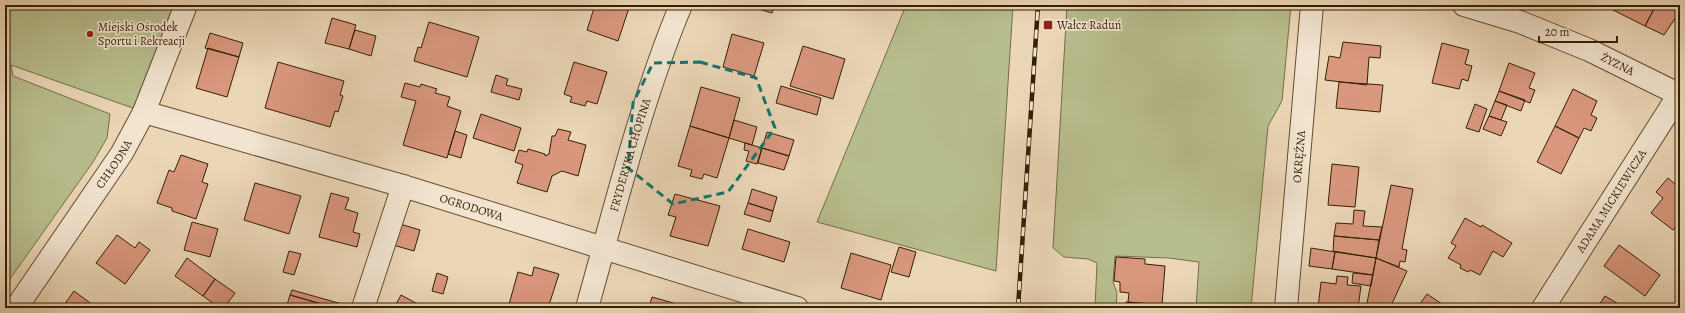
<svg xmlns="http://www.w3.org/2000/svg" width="1685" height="313" font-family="Alegreya,serif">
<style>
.green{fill:#b8bd8d;stroke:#766e48}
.building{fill:#d9977e;stroke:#341f03}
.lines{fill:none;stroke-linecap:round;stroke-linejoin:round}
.minor-casing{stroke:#624d30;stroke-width:24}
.minor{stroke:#f2e4d0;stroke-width:22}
.rail-casing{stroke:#341f03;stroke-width:4.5}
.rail{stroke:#f2e4d0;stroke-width:3;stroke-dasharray:9;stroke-linecap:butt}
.marked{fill:none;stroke:#0f766e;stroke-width:3;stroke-dasharray:8 5;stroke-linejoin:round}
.poi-dot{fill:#8f2418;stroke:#f2e4d0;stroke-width:1.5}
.labels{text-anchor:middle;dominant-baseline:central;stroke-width:3.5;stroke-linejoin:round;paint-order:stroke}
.poi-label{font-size:12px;fill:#341f03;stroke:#f2e4d0;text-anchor:start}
.street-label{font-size:12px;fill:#341f03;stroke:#f2e4d0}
</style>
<rect width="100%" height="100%" fill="#ebd6b6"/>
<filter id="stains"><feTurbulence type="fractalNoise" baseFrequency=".005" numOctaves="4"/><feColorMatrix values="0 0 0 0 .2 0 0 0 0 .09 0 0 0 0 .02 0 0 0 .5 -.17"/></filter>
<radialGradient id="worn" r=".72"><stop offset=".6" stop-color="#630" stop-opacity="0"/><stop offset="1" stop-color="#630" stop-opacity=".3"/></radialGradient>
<path class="green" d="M 5,5 L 185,5 L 144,112 L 11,65 L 13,76 L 110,114 L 107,138 L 93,162 L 5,286 Z
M 906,5 L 1013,5 L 996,271 L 817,222 Z
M 1067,5 L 1291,5 L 1282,101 L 1268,126 L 1251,308 L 1196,308 L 1199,262 L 1169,258 L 1115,256 L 1113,282 L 1117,293 L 1116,308 L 1095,308 L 1097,263 L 1088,259 L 1064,257 L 1053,248 Z"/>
<path class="building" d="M 595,5 L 630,5 L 618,41 L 587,30 Z
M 745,5 L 774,5 L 772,13 Z
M 1610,5 L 1656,5 L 1645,26 L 1609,8 Z
M 1656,5 L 1680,5 L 1680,11 L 1664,35 L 1645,26 Z
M 332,18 L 356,25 L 349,49 L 325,43 Z
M 429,22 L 479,37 L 467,77 L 414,61 L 418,47 L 421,48 Z
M 355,30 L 376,36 L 371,56 L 349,49 Z
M 210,33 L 243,43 L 239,57 L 205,48 Z
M 732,34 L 764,43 L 754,76 L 723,67 Z
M 1343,42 L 1381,46 L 1380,58 L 1369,57 L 1367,85 L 1325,80 L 1329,56 L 1340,58 Z
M 1442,43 L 1469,50 L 1465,64 L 1472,66 L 1468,81 L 1462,79 L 1459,89 L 1432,83 Z
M 803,46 L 845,59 L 833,99 L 790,86 Z
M 208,48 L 239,57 L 227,97 L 196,88 Z
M 278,62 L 344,81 L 340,95 L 343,96 L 338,112 L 335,111 L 330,127 L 265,108 Z
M 574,62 L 607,72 L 597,104 L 587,101 L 585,106 L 570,102 L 572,97 L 564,94 Z
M 1509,63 L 1535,73 L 1529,88 L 1535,90 L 1530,103 L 1499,91 Z
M 496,75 L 508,79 L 506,85 L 522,89 L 519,100 L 491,92 Z
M 1339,82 L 1383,85 L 1380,112 L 1336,108 Z
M 405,83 L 420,87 L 421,84 L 437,89 L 435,93 L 450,97 L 447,106 L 461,111 L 447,158 L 403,145 L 416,101 L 401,97 Z
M 781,86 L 821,98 L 817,115 L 776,103 Z
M 701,87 L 740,98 L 729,138 L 690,126 Z
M 1573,89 L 1597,101 L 1591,115 L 1597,118 L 1591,131 L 1584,128 L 1579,138 L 1555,126 Z
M 1499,91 L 1525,100 L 1521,111 L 1495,101 Z
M 1495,101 L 1507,105 L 1501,120 L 1489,116 Z
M 1475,104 L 1487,109 L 1479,132 L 1466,128 Z
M 481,114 L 521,128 L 514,151 L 473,138 Z
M 1489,116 L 1507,122 L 1501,136 L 1483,129 Z
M 734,120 L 757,127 L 752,145 L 729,138 Z
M 690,126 L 729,138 L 717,178 L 704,174 L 702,179 L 690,176 L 692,170 L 678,166 Z
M 1555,126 L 1579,138 L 1561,174 L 1537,162 Z
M 558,129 L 571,132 L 568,140 L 586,145 L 578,176 L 562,171 L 552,176 L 547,192 L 517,183 L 523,165 L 515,162 L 519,150 L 527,152 L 528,149 L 545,154 L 545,156 L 549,154 L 552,136 L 555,136 Z
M 455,131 L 467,135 L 461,158 L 448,154 Z
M 767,132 L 794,140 L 789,156 L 762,148 Z
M 745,143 L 762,148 L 757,164 L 746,161 L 749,151 L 744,150 Z
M 762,148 L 789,156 L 784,170 L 758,163 Z
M 181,155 L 208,164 L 202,182 L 208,184 L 196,219 L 172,211 L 172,208 L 157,203 L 169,170 L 174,172 Z
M 1332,164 L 1359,167 L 1355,207 L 1328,205 Z
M 1668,178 L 1675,184 L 1680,179 L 1680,222 L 1673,230 L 1651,213 L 1663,198 L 1656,192 Z
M 255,183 L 301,196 L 289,234 L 244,220 Z
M 1391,185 L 1413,189 L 1402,249 L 1407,250 L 1405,262 L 1400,261 L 1399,267 L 1376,258 Z
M 752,189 L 777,197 L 773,211 L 748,203 Z
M 331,193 L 349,198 L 345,209 L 358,213 L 353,232 L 360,234 L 357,247 L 319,237 Z
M 675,194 L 720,206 L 708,246 L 670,236 L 676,217 L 668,215 Z
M 748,203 L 773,211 L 770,222 L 744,214 Z
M 1354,210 L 1365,211 L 1363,226 L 1382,227 L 1379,240 L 1334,236 L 1336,223 L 1353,224 Z
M 1465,218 L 1481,227 L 1482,225 L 1512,243 L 1503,257 L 1493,251 L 1480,275 L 1470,270 L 1468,272 L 1460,268 L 1461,265 L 1448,258 L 1456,246 L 1451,243 Z
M 192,222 L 218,229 L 210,257 L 184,250 Z
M 400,224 L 420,230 L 414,251 L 393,245 Z
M 748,229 L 790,242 L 784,262 L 742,249 Z
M 117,235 L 135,248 L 139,242 L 150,250 L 125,284 L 96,263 Z
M 1334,236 L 1379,240 L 1376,258 L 1333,251 Z
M 1619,245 L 1660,275 L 1645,296 L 1604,266 Z
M 899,247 L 916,252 L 909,277 L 891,272 Z
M 1311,248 L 1335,252 L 1332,269 L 1309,266 Z
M 289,251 L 301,254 L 294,275 L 283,272 Z
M 1335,252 L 1376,258 L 1373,275 L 1332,269 Z
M 851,253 L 891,265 L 881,300 L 841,288 Z
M 1116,257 L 1145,259 L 1145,264 L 1165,266 L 1162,305 L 1128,302 L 1129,293 L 1120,292 L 1120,282 L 1114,281 Z
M 187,258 L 215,279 L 203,296 L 175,276 Z
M 1376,258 L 1407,271 L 1390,308 L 1366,308 Z
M 534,267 L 559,274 L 548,308 L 508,308 L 518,272 L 532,276 Z
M 437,273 L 448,277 L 443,294 L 432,291 Z
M 1353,273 L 1373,275 L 1371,286 L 1352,283 Z
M 1337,276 L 1348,277 L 1347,285 L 1361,286 L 1358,308 L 1318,308 L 1321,282 L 1336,284 Z
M 215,279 L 235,293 L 224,308 L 220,308 L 203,296 Z
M 292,290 L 342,304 L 341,308 L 325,308 L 325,305 L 290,295 Z
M 74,291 L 97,308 L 62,308 Z
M 1427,294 L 1448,308 L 1417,308 Z
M 290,295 L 325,305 L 325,308 L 286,308 Z
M 401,295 L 425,308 L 394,308 Z
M 1605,296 L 1625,308 L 1597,308 Z
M 652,297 L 691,308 L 649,308 Z
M 1126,302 L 1162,305 L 1165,305 L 1164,308 L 1126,308 Z
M 970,303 L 981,308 L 968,308 Z"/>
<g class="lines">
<g class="minor-casing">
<g id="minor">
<path id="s1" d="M 1464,5 L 1520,22 L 1589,50 L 1680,95"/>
<path id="s2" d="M 144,112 L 403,186 L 797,308"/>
<path id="s3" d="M 16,308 L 122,153 L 144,112 L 186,5"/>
<path d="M 363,308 L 403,186"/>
<path id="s4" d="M 587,308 C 615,208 641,101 681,5"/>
<path id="s5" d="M 1286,308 L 1312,5"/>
<path id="s6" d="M 1543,308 L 1680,93"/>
</g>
</g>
<use href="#minor" class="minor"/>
<g class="rail-casing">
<path id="rail" d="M 1018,308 L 1038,5"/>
</g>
<use href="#rail" class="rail"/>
</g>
<path class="marked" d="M 700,62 L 756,78 L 775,128 L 728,192 L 673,204 L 628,168 L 633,103 L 653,63 Z"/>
<g class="poi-dot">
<rect x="1043" y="20" width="10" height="10" rx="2"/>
<circle cx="90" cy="34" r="4"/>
</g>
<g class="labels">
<g class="poi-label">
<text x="1057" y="25">Wałcz Raduń</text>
<text x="98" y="27">Miejski Ośrodek<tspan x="98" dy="14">Sportu i Rekreacji</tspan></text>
</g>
<g class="street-label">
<text stroke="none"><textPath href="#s1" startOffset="165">ŻYZNA</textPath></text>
<text stroke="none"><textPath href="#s4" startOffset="159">FRYDERYKA CHOPINA</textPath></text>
<text stroke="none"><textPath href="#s5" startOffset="152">OKRĘŻNA</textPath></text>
<text stroke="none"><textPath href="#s3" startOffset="174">CHŁODNA</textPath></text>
<text stroke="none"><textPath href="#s6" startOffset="127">ADAMA MICKIEWICZA</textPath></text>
<text stroke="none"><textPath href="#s2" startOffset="341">OGRODOWA</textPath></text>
</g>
</g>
<rect width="1685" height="313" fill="none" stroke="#ebd6b6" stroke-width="20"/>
<rect x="6" y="6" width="1673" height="301" fill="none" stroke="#341f03" stroke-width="2"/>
<rect x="10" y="10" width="1665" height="293" fill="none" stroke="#341f03"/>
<path d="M1539 36v6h78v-6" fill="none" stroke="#341f03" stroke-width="2"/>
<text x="1545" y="36" font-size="12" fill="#341f03" stroke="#f2e4d0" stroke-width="3" paint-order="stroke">20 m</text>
<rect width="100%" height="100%" filter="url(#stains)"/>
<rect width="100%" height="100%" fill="url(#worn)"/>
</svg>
